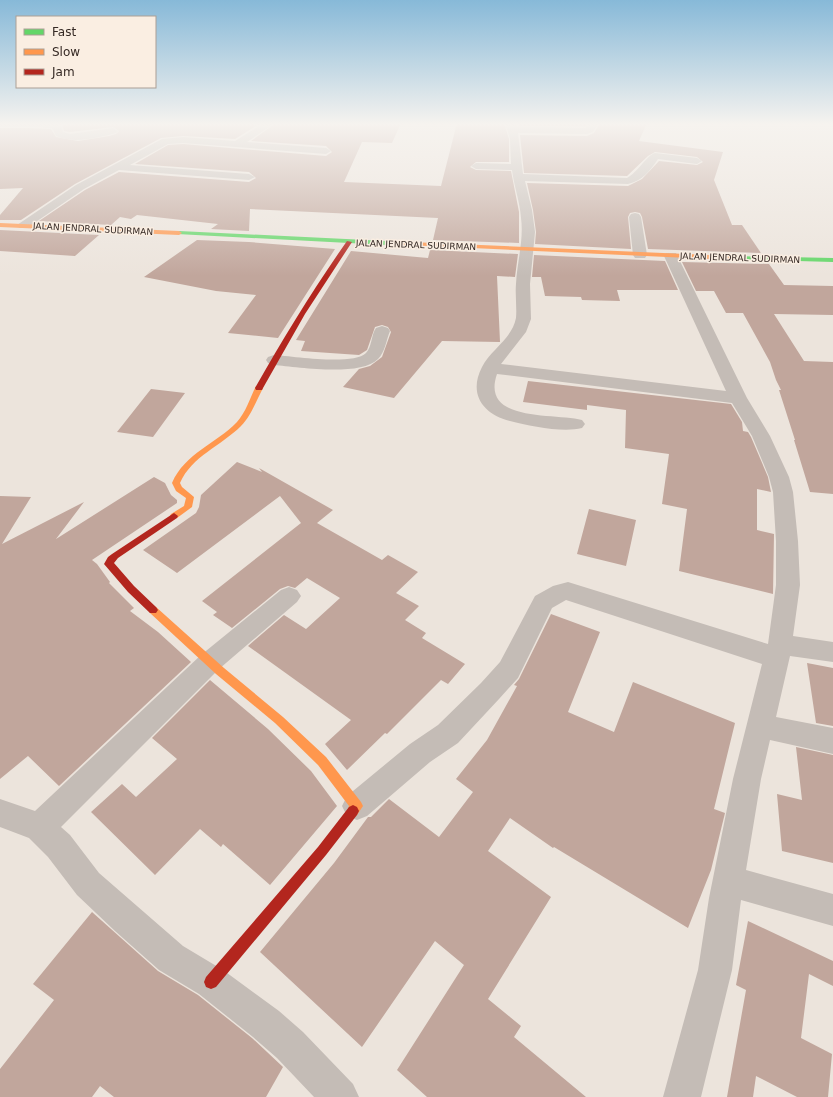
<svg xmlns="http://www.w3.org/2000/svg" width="833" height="1097" font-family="'DejaVu Sans',sans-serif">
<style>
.building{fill:#c1a69c}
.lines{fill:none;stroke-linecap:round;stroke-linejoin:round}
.street{fill:#c4bcb6;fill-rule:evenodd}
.fast{fill:#63d668;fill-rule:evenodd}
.slow{fill:#ff974d;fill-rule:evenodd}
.jam{fill:#b3261e;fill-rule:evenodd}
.labels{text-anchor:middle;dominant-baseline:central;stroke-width:3;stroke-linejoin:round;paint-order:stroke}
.far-street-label{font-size:9px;fill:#352924;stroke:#faeee2}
</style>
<rect width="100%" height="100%" fill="#ece4dc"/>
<path class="building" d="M 80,123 L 261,123 L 235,139 L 183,136 L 161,138 L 75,184 L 21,220 L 0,220 L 0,215 L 23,188 L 0,189 L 0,128 L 28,128 L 51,129 L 56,137 L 78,141 L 109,136 L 116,134 L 119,131 L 113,127 L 70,132 L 64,131 L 62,125 L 78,125 Z
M 276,123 L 401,123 L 392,143 L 362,142 L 344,182 L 441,186 L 457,123 L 504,123 L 509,139 L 509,162 L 476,162 L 470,167 L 476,170 L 511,171 L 519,212 L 519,243 L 433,240 L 438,218 L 250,209 L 249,231 L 211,229 L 218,224 L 137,215 L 131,219 L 120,217 L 111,225 L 39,221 L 85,190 L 119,172 L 249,182 L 256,178 L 249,172 L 135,164 L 168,145 L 183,144 L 326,156 L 332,152 L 326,146 L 251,141 Z
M 517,123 L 587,123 L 585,126 L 518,126 Z
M 600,123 L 647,123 L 639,141 L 723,152 L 714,180 L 732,225 L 742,225 L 761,253 L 648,249 L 642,217 L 640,213 L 635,212 L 630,213 L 628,217 L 631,249 L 535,244 L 536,232 L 533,210 L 527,183 L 628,186 L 642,179 L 659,161 L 697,165 L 703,162 L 697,157 L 655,152 L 648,156 L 627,176 L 524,173 L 520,135 L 587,136 L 594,133 Z
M 0,230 L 99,235 L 75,256 L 0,251 Z
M 197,240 L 249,242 L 335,249 L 278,338 L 228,333 L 256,295 L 216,291 L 144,277 Z
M 430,250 L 518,254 L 515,277 L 497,276 L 500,342 L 442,341 L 394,398 L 343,387 L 359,369 L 370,366 L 382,357 L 391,332 L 388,327 L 382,325 L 375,327 L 367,350 L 359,355 L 301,351 L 305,341 L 296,340 L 351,251 L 428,258 Z
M 534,255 L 665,261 L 678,290 L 617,290 L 620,301 L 582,300 L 581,297 L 545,296 L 541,277 L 532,277 Z
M 682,262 L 769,264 L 784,285 L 833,286 L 833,315 L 774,314 L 804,361 L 833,362 L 833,494 L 810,492 L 794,440 L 795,440 L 779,390 L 781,390 L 776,380 L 770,362 L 743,313 L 726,313 L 714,291 L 696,291 Z
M 528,381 L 731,404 L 742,422 L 743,431 L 748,432 L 751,437 L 768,477 L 771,492 L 757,489 L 757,530 L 774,534 L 773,594 L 679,571 L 687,509 L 662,504 L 669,454 L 625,448 L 626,410 L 587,405 L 587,410 L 523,402 Z
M 151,389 L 185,393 L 153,437 L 117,432 Z
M 237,462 L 262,472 L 259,468 L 333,510 L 317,523 L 382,560 L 388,555 L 418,572 L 396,593 L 419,606 L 405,620 L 426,633 L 422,638 L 465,664 L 448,684 L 441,680 L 387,734 L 385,733 L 347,770 L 325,744 L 351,720 L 248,646 L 284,615 L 306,629 L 340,598 L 307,578 L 295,588 L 288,586 L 280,589 L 232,628 L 213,615 L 217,612 L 202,601 L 301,523 L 280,496 L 177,573 L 143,550 L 196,513 L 199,507 L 201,495 Z
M 154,477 L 165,483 L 171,495 L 177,500 L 177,503 L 92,560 L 97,564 L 110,582 L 109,583 L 134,608 L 130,611 L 158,632 L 191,662 L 59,786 L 28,756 L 0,779 L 0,496 L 31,497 L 2,544 L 84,502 L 56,539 Z
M 589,509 L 636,520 L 626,566 L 577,554 Z
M 551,614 L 600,632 L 568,712 L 614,732 L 633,682 L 735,723 L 714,809 L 725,813 L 711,870 L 688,928 L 554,847 L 553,848 L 510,818 L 488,851 L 551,897 L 488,999 L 521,1026 L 514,1037 L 586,1097 L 427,1097 L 397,1070 L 464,965 L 435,941 L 362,1047 L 260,952 L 334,863 L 368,817 L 371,817 L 389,799 L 439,837 L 473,792 L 456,779 L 487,740 L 517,686 L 514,685 L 519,679 Z
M 807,663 L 833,668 L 833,726 L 816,723 Z
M 210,680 L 268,729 L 311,771 L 337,806 L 270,885 L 223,844 L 221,847 L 200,829 L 155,875 L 91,812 L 122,784 L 136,797 L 177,759 L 152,738 Z
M 796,747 L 833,755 L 833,863 L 782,851 L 777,794 L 802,800 Z
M 92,912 L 158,971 L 198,995 L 252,1038 L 283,1067 L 266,1097 L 114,1097 L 100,1086 L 92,1097 L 0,1097 L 0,1069 L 54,1000 L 33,984 Z
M 748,921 L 833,961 L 833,986 L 809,974 L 801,1038 L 832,1054 L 828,1097 L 797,1097 L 756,1076 L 753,1097 L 727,1097 L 746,990 L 736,985 Z"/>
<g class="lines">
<path class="street" d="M 0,123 L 57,123 L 62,127 L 63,132 L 70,134 L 113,128 L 118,131 L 116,133 C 97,138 74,144 56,136 L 52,128 L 28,126 L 0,127 Z
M 264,123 L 275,123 L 247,142 L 326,148 L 331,151 L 326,154 L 183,143 L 168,144 L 130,165 L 249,174 L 255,177 L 249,180 L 119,170 L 84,189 L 27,228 L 19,228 L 17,225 L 76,185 L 162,139 L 183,137 L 235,141 Z
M 505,123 L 515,123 L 517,127 L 586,128 L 589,123 L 599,123 L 593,132 L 587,134 L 518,133 L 523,174 L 627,178 C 638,172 647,155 655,153 L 697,158 L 702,161 L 697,164 L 658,159 C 650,171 642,181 628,184 L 525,181 L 532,210 L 535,232 L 530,284 L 531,319 L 526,332 L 501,364 L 726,391 L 664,256 L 666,253 L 676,253 L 747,398 L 770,436 L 789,477 L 793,492 L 798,541 L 800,585 L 793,636 L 833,642 L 833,662 L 790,656 L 776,717 L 833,728 L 833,754 L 770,740 L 761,779 L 746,870 L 833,894 L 833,926 L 741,900 L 732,970 L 701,1097 L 663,1097 L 698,970 L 709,898 L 733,779 L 762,664 L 566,600 L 552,608 L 518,678 L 499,699 L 458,743 L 430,762 L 367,816 L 357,820 L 347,816 L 342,806 L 347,796 L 410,744 L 438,725 L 481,683 L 500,662 L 535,596 L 553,586 L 568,582 L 768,644 L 776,585 L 776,541 L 773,492 L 769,477 L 752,436 L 732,403 L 497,374 C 480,423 555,413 582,420 L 585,424 L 582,428 C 563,433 530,426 510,421 C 483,414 468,394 482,367 C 491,349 512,339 516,318 C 517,307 515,295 516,284 C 517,262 524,240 521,218 C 520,202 514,186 512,170 L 476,169 L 471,166 L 476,163 L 511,164 L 510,139 Z
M 635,213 L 639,214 L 641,217 L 647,255 L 645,258 L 635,258 L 633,255 L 629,217 L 631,214 Z
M 382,326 L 388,328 L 390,331 C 386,341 385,352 378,359 C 361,377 297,367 274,365 L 268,363 L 266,360 L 268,357 L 274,355 C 292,356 353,366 366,353 C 372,347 371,335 376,328 Z
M 289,587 L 297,590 L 301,596 L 297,602 L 219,669 L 61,827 L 70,835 L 99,873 L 183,946 L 223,970 L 279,1011 L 303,1032 L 353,1084 L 359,1097 L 314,1097 L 277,1058 L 253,1037 L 199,994 L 159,970 L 115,931 L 77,895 L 48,857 L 29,838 L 0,827 L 0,799 L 35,811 L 201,655 L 281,590 Z"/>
<path class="fast" d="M 179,231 L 387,241 L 390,243 L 387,245 L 177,234 L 176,233 Z
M 732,256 L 833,258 L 833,262 L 730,259 L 730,257 Z"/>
<path class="slow" d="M 0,223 L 179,231 L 182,233 L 179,235 L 0,227 Z
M 387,241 L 732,256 L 735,258 L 732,260 L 385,244 L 385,242 Z
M 256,386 L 262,386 L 263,388 C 256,401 251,416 241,426 C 221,446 192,456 180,483 L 182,487 L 194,497 L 192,507 L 177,518 L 171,518 L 170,516 L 171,514 L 184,506 L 186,498 L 176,491 L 172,483 C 185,453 216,444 237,422 C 246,412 250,398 256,386 Z
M 153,606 L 156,607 L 224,668 L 283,717 L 326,757 L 361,802 L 363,806 L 357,815 L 353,817 L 349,815 L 347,811 L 349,806 L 318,765 L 275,723 L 216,674 L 150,613 L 148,610 L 150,607 Z"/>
<path class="jam" d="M 347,241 L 352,242 L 305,314 L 263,388 L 262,390 L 256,390 L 255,388 C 284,337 314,288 347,241 Z
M 174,513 L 178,516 L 177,518 L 118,558 L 114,563 L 134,586 L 156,607 L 158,610 L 156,613 L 150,613 L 128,592 L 104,564 L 108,557 L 112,554 Z
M 353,805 L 357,807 L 359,811 L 357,815 L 326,855 L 216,987 L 211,989 L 206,987 L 204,982 L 206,977 L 318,847 L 349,807 Z"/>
</g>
<linearGradient id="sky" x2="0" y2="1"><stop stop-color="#87b9d8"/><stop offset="0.45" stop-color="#f6f3ef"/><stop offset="1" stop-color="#f6f3ef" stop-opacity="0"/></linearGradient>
<rect width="833" height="276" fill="url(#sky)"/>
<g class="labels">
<g class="far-street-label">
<text transform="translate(93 229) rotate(3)">JALAN JENDRAL SUDIRMAN</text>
<text transform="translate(416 245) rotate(2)">JALAN JENDRAL SUDIRMAN</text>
<text transform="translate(740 258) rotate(2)">JALAN JENDRAL SUDIRMAN</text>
</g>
</g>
<rect x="16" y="16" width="140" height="72" fill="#faeee2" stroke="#ab9f96"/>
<rect x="24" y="29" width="20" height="6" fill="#63d668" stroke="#ab9f96"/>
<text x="52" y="36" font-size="12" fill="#352924">Fast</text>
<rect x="24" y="49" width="20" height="6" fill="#ff974d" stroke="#ab9f96"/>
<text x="52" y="56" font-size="12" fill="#352924">Slow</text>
<rect x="24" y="69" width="20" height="6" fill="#b3261e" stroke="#ab9f96"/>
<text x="52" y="76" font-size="12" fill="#352924">Jam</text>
</svg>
